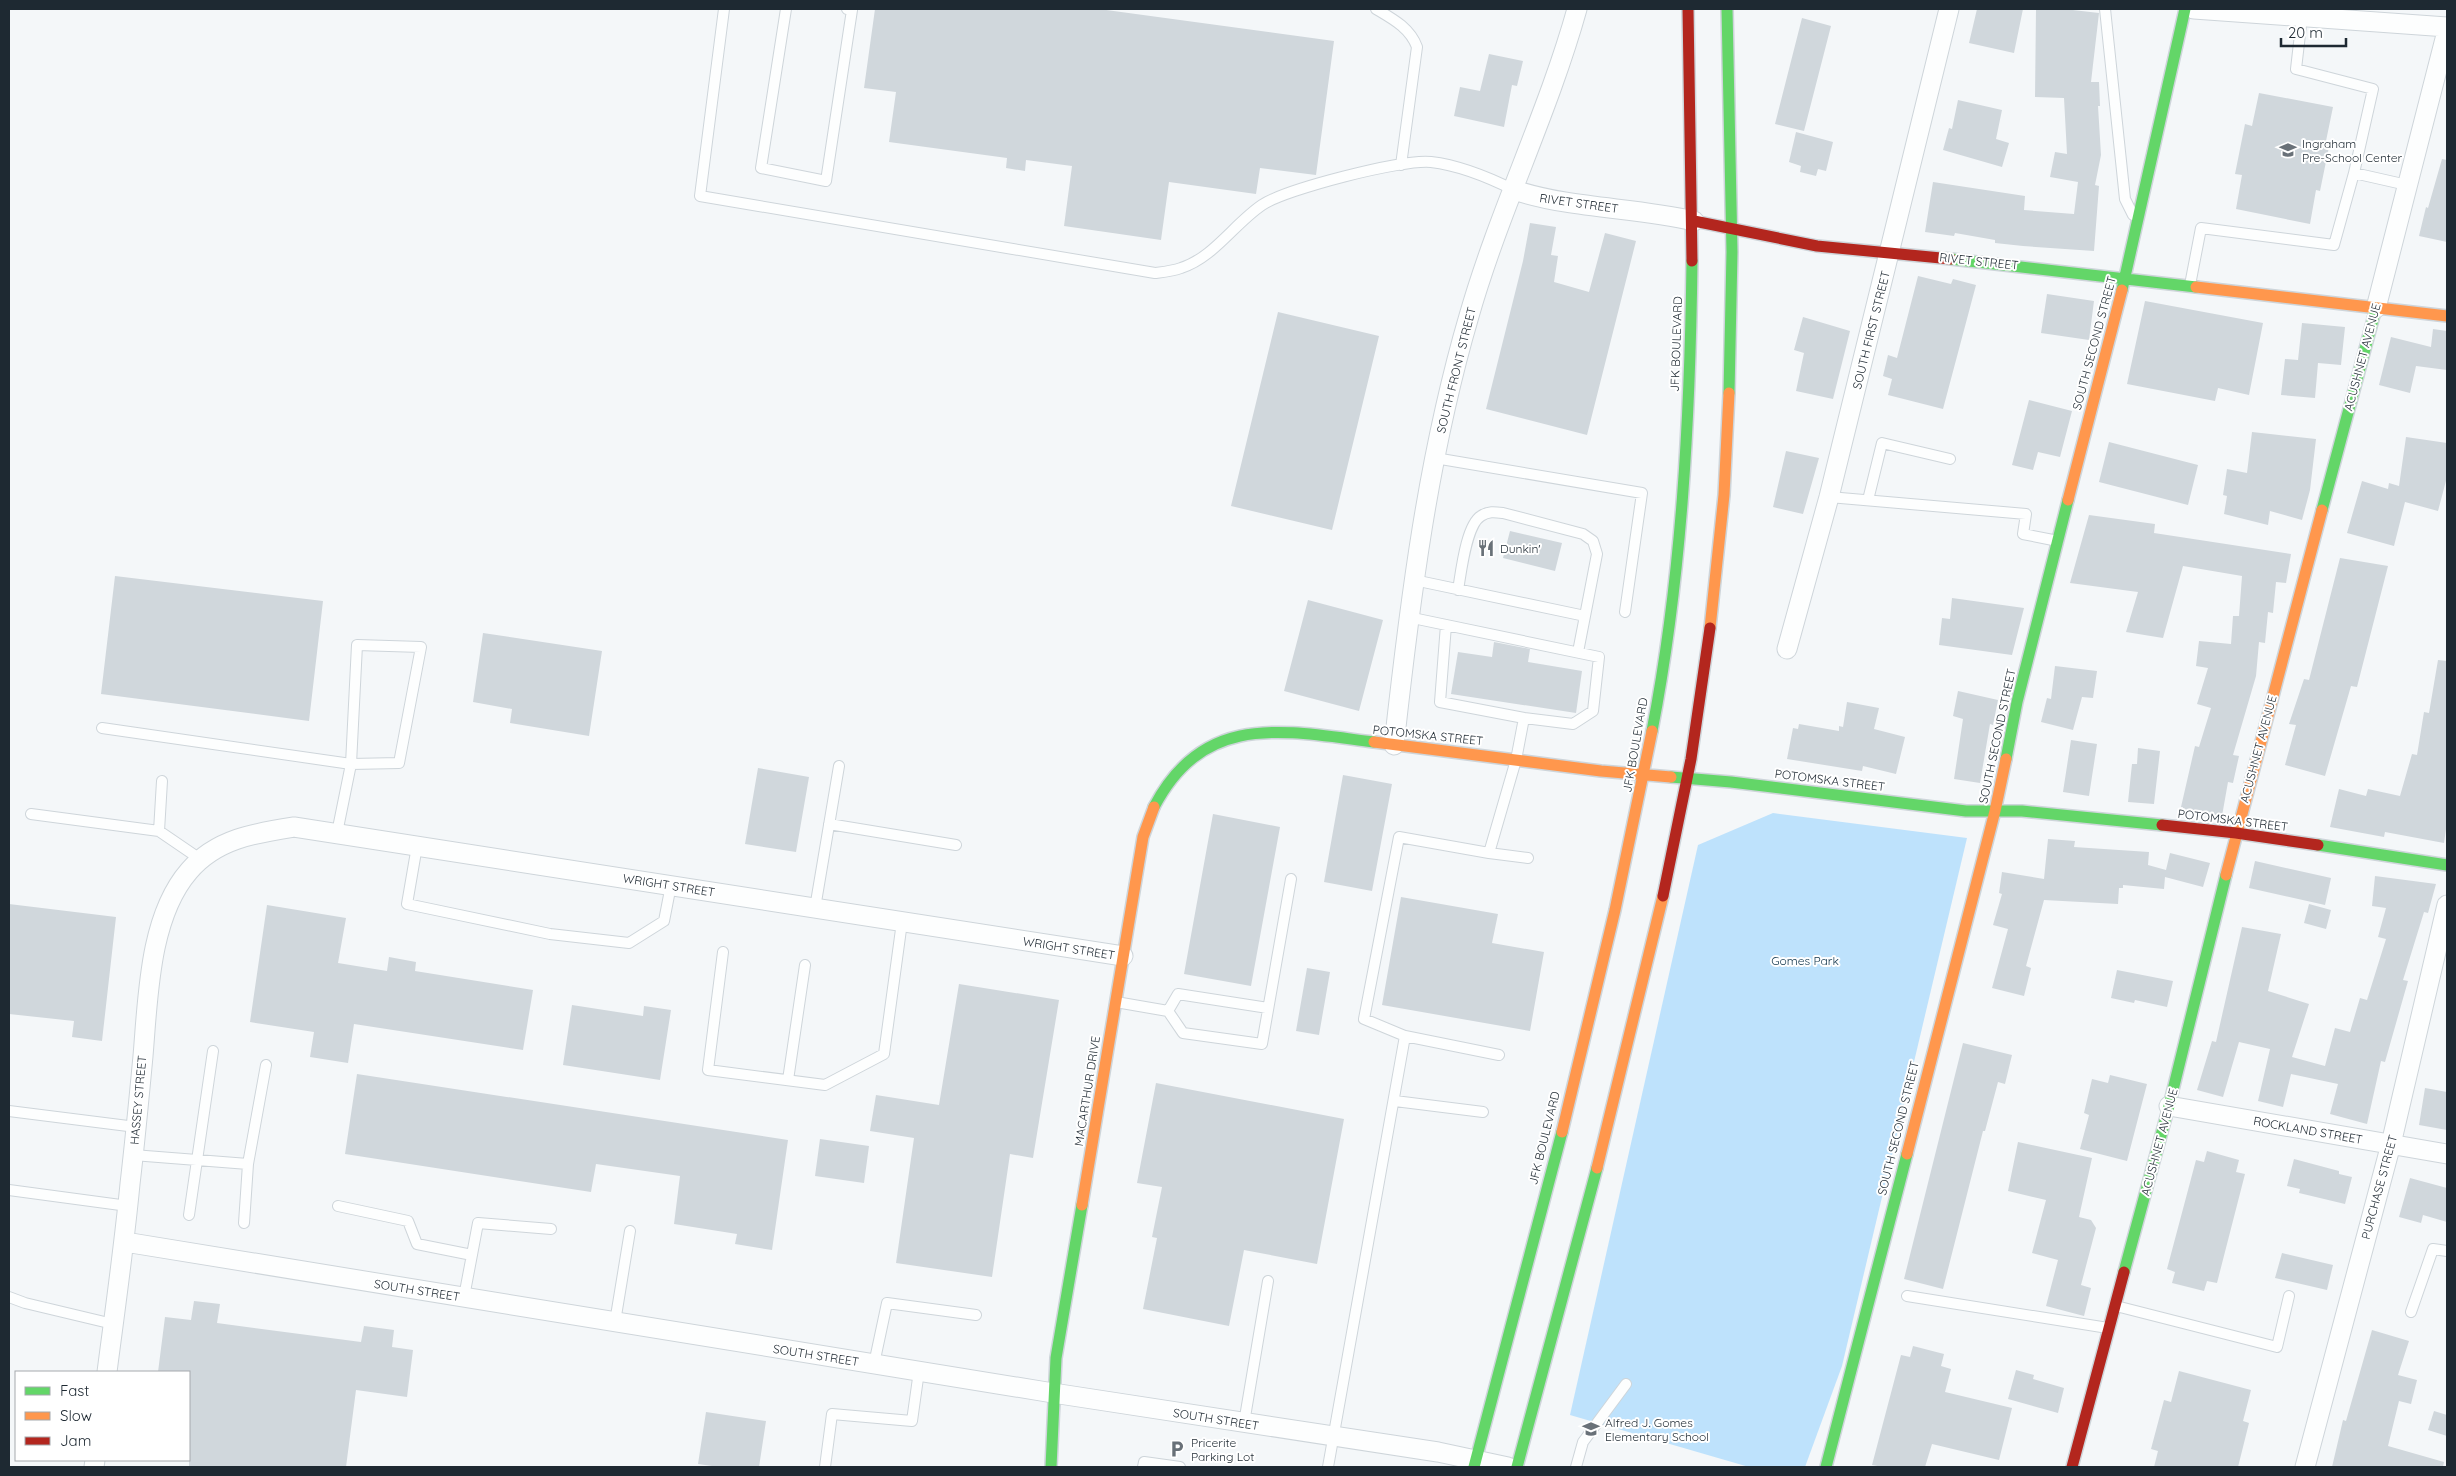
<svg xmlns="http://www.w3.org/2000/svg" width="2456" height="1476" font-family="Quicksand,sans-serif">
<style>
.park{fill:#bee2fc}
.building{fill:#d0d7dc}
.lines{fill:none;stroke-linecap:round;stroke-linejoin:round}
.lane-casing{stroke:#ced5da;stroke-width:12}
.street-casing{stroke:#ced5da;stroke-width:21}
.fast-casing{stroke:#ced5da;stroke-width:14}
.slow-casing{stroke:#ced5da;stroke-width:14}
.jam-casing{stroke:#ced5da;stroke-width:14}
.lane{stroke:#fdfefe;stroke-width:10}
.street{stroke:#fdfefe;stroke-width:19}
.fast{stroke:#63d668;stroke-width:11}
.slow{stroke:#ff974d;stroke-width:11}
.jam{stroke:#b3261e;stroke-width:11}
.labels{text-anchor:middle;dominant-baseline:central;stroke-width:4;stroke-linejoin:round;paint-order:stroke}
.poi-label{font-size:12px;fill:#1e2932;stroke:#fff;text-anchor:start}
.street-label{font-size:12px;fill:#1e2932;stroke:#fff}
.park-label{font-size:12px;fill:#0d3249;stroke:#fff}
</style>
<rect width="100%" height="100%" fill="#f4f7f9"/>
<path class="park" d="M 1773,813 L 1967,838 L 1842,1366 L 1805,1467 L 1749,1467 L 1570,1415 L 1698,845 Z"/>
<path class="building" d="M 875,9 L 1099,9 L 1334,41 L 1316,175 L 1260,168 L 1256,194 L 1169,182 L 1161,240 L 1064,226 L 1072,166 L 1026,160 L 1025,171 L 1006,168 L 1007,158 L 889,142 L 896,92 L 864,88 Z
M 1977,9 L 2023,9 L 2014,53 L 1969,43 Z
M 2036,9 L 2064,9 L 2099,13 L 2091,82 L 2099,82 L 2100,106 L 2098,106 L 2101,155 L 2095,185 L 2099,186 L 2094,251 L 2023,246 L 1995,243 L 1995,240 L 1955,233 L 1954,236 L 1925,232 L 1933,182 L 2025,196 L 2024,210 L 2074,214 L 2078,182 L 2050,177 L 2055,152 L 2067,154 L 2064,98 L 2035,97 Z
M 1802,18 L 1831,26 L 1804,131 L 1775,124 Z
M 1489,54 L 1523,61 L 1517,86 L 1512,85 L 1504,127 L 1454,116 L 1460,87 L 1480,91 Z
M 2259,93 L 2333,107 L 2326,141 L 2330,142 L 2320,191 L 2316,190 L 2310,224 L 2236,209 L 2242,175 L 2235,174 L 2245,124 L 2252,126 Z
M 1958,100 L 2002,110 L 1996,139 L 2009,143 L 2002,167 L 1943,150 L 1949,128 L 1952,129 Z
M 1796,132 L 1833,142 L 1826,171 L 1818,169 L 1816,176 L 1800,172 L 1801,166 L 1789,162 Z
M 2442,159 L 2447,160 L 2447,242 L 2419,236 L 2426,207 L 2428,208 Z
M 1530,223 L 1556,227 L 1551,255 L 1558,256 L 1554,282 L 1589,292 L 1605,233 L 1636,241 L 1587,435 L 1486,409 L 1523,261 Z
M 1918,276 L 1951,284 L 1953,279 L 1976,285 L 1943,409 L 1888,395 L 1892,379 L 1883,376 L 1888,355 L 1897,358 Z
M 2047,294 L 2094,301 L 2089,340 L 2041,333 Z
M 2145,301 L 2263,323 L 2249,395 L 2218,388 L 2215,401 L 2127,384 Z
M 1278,312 L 1379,336 L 1332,530 L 1231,506 Z
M 1803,317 L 1850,331 L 1833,399 L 1796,391 L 1804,353 L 1794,350 Z
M 2302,323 L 2345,327 L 2341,365 L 2318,363 L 2315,398 L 2281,395 L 2285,359 L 2298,360 Z
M 2433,329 L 2447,331 L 2447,370 L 2416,366 L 2410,393 L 2379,385 L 2391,337 L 2431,347 Z
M 2029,400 L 2072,411 L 2060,457 L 2038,452 L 2033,470 L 2012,465 Z
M 2252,432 L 2316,439 L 2310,490 L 2302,520 L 2270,511 L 2268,525 L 2224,514 L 2227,496 L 2223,495 L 2227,469 L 2247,473 Z
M 2406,437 L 2447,443 L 2447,477 L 2438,511 L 2405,502 L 2394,546 L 2347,533 L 2362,481 L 2388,489 L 2389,483 L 2399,486 Z
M 2109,442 L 2198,465 L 2188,505 L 2099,482 Z
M 1786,451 L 1819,458 L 1803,514 L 1773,507 Z
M 2089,515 L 2155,524 L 2154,533 L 2291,554 L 2286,583 L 2276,582 L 2273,613 L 2268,612 L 2265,643 L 2259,642 L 2256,676 L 2233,755 L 2239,756 L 2233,783 L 2228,782 L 2222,816 L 2182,812 L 2183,807 L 2181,807 L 2195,746 L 2199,747 L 2211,708 L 2197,704 L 2208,668 L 2196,666 L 2199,641 L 2231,644 L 2233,616 L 2239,616 L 2242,576 L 2183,566 L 2163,638 L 2126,632 L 2138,592 L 2070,583 Z
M 1510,531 L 1562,543 L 1555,571 L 1503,558 Z
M 2340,558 L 2388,566 L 2357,687 L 2351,686 L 2325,776 L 2285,765 L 2296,725 L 2289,724 L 2304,679 L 2309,680 Z
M 115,576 L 323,601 L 309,721 L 101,694 Z
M 1952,598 L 2024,608 L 2012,655 L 1939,645 L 1942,618 L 1950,619 Z
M 1308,600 L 1383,620 L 1359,711 L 1284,691 Z
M 483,633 L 602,651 L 589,736 L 510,723 L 512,709 L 473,702 Z
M 1494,642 L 1530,649 L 1528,662 L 1582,671 L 1576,713 L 1451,694 L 1458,652 L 1492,657 Z
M 2438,660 L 2447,661 L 2447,822 L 2444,843 L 2385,832 L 2384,837 L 2330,827 L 2339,789 L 2366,796 L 2368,789 L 2400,796 L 2412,754 L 2417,755 L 2424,712 L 2429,713 Z
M 2055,666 L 2097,671 L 2093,698 L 2082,697 L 2073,730 L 2041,722 L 2047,698 L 2051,699 Z
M 1958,691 L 1998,700 L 1993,725 L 1990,724 L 1980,783 L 1954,779 L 1963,719 L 1953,716 Z
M 1847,702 L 1879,708 L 1874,729 L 1905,737 L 1896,774 L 1863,766 L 1862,771 L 1787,759 L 1793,728 L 1798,729 L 1799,724 L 1839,731 L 1839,726 L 1843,727 Z
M 2071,740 L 2097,744 L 2089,796 L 2063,792 Z
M 2138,748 L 2160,751 L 2154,804 L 2128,802 L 2132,764 L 2137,764 Z
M 758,768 L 809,777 L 796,852 L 745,844 Z
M 1343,775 L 1392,784 L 1372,891 L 1324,882 Z
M 1213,814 L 1280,827 L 1251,986 L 1184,974 Z
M 2048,839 L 2075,841 L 2074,847 L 2149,852 L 2148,865 L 2166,870 L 2170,853 L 2210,863 L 2203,887 L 2165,877 L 2164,889 L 2123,885 L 2123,888 L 2119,888 L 2118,904 L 2044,900 L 2026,966 L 2031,968 L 2024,996 L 1992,988 L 2008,929 L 1993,925 L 2002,894 L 1999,893 L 2002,872 L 2044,879 Z
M 2255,861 L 2331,878 L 2325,905 L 2249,888 Z
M 2375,876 L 2436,884 L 2428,913 L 2424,912 L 2403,980 L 2408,981 L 2385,1062 L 2381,1061 L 2367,1124 L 2330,1114 L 2338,1084 L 2291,1074 L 2283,1107 L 2258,1101 L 2270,1049 L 2239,1042 L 2223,1097 L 2197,1090 L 2212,1041 L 2216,1042 L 2242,927 L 2281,934 L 2268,991 L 2309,1004 L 2292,1057 L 2325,1066 L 2335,1028 L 2350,1032 L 2360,998 L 2367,1000 L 2386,939 L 2378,937 L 2386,908 L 2372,906 Z
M 1401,897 L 1498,914 L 1492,943 L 1544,952 L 1530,1031 L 1382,1005 Z
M 9,904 L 116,917 L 102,1041 L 72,1037 L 74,1021 L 9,1014 Z
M 2309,904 L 2331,910 L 2326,929 L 2304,923 Z
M 267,905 L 346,918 L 338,963 L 387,971 L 389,957 L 416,962 L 415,971 L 533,990 L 523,1050 L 354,1024 L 348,1063 L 310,1057 L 314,1032 L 250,1022 Z
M 1307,968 L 1330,972 L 1319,1035 L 1296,1031 Z
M 2117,970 L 2173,981 L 2167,1007 L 2135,1000 L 2134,1003 L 2111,998 Z
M 959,984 L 1059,1000 L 1033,1158 L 1010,1154 L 992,1277 L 896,1263 L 914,1138 L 870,1131 L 876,1095 L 939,1105 Z
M 572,1005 L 643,1016 L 644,1006 L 671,1010 L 660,1080 L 563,1065 Z
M 1963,1043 L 2012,1055 L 2005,1084 L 1998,1082 L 1985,1131 L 1983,1131 L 1943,1289 L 1904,1279 Z
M 357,1074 L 788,1140 L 772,1250 L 735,1244 L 737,1234 L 674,1224 L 680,1176 L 596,1164 L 591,1192 L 345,1154 Z
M 2110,1075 L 2147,1084 L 2127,1161 L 2080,1149 L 2089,1115 L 2084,1113 L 2092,1079 L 2108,1083 Z
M 1156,1083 L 1344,1119 L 1317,1264 L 1244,1250 L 1229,1326 L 1143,1309 L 1157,1238 L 1152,1237 L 1162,1187 L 1137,1183 Z
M 2425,1088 L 2447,1092 L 2447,1130 L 2419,1125 Z
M 820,1139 L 869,1146 L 864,1183 L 815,1176 Z
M 2018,1142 L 2092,1158 L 2079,1217 L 2091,1220 L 2096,1228 L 2081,1285 L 2091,1288 L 2084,1316 L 2046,1306 L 2058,1260 L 2032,1253 L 2046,1200 L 2008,1191 Z
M 2207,1151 L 2239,1160 L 2236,1172 L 2245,1174 L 2217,1283 L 2207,1281 L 2204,1291 L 2172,1283 L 2175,1272 L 2167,1269 L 2196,1160 L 2204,1162 Z
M 2294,1159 L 2339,1171 L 2339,1174 L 2352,1177 L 2345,1204 L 2299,1193 L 2300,1189 L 2287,1186 Z
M 2410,1178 L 2447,1188 L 2447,1222 L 2423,1215 L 2421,1223 L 2399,1217 Z
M 2282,1253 L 2333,1265 L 2327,1290 L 2275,1278 Z
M 194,1301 L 220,1304 L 217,1323 L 361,1342 L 364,1326 L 394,1330 L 392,1347 L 413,1350 L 407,1397 L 356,1390 L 346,1467 L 189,1467 L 189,1372 L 158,1372 L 165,1317 L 191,1320 Z
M 2372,1330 L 2409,1341 L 2398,1375 L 2417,1380 L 2411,1404 L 2399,1401 L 2388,1446 L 2444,1462 L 2443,1467 L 2332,1467 L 2343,1420 L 2346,1421 Z
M 1913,1346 L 1944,1354 L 1941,1366 L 1951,1369 L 1945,1392 L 2012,1408 L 1999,1460 L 1932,1444 L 1925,1467 L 1883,1467 L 1872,1465 L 1901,1355 L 1910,1357 Z
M 2016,1370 L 2034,1375 L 2033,1379 L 2064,1388 L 2058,1413 L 2008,1399 Z
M 2179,1371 L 2251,1390 L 2243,1421 L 2249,1423 L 2238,1467 L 2154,1467 L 2158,1451 L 2151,1449 L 2164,1400 L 2171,1402 Z
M 2434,1411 L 2447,1415 L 2447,1436 L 2428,1430 Z
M 706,1412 L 766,1421 L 759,1467 L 719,1467 L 698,1464 Z"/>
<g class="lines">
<g class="lane-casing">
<path id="lane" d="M 724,9 L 700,196 L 1155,273 C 1163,272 1173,271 1181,268 C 1213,258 1234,224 1262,205 C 1286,189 1402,159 1431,162 C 1457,165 1490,178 1514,190
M 786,9 L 761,168 L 826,181 L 852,10 L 847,9
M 1376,9 C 1393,19 1410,28 1417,47 L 1401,165
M 2105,9 L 2125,199 L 2133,215
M 2302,17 L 2296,69 L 2373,89 L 2354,173 L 2407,185
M 2190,285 L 2201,228 L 2334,245 L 2354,173
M 1435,458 L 1642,493 L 1625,612
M 1829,497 L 2026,514 L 2023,534 L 2058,541
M 1868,500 L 1882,443 L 1950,459
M 1414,580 L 1585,616 L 1578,652
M 1458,590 C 1461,573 1466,525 1481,516 C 1488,511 1495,512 1503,513 L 1583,534 L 1593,541 L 1597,554 L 1585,616
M 1408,617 L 1599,657 L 1593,711 L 1573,724 L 1524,718 L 1516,760 L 1489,853 L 1528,858
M 1446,625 L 1440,702 L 1524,718
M 102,728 L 351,764 L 357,645 L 421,647 L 399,763 L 351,764 L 337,833
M 162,781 L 159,831 L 200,859
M 31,814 L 159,831
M 829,824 L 956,845
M 417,846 L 407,904 L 550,934 L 629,943 L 664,921 L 671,885
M 815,908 L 839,766
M 723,952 L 708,1070 L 825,1085 L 884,1054 L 902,922
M 1116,1002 L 1168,1011 L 1183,1033 L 1262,1044 L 1291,879
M 1168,1011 L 1178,994 L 1268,1008
M 1405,1036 L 1364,1019 L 1399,837 L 1489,853
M 788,1080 L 805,965
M 1395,1101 L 1483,1112
M 9,1111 L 136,1127
M 133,1155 L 248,1164 L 244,1223
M 248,1164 L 266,1065
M 9,1190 L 128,1206
M 338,1206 L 408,1221 L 417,1244 L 472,1255
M 189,1215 L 213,1051
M 1907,1296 L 2108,1328
M 9,1297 L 25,1303 L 113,1324
M 464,1297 L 478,1223 L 551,1229
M 2116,1306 L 2277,1347 L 2289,1296
M 2411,1312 L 2433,1249 L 2447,1251
M 615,1322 L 630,1231
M 874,1364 L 887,1303 L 976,1315
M 1244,1423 L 1268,1281
M 825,1467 L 832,1414 L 912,1421 L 919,1371
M 1143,1467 L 1144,1462 L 1180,1467
M 1328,1467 L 1405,1036 L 1499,1055
M 1576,1467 L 1583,1442 L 1626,1384"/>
</g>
<g class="street-casing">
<path id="street" d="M 2194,9 L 2447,27
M 1514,190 C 1572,209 1634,207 1694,221
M 2376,308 L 2447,31
M 1787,649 L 1829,497 L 1949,9
M 1394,745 C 1410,600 1428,456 1469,316 C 1499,211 1548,113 1577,9
M 2169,1106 L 2447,1154
M 125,1242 L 1053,1393 L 1438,1452 L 1508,1467
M 107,1372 C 115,1310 124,1247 130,1184 C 135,1141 139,1099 143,1056 C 148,998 149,917 189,871 C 216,839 255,833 294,827 L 1123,956
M 94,1467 L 95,1460
M 2305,1467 L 2391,1144 L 2447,905"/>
</g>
<g class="fast-casing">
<path id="fast" d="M 1727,9 L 1732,252 L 1729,393
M 1951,259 L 2196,287
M 2122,290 L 2185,9
M 2322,510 L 2376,308
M 1652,731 C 1682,577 1690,418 1692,261
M 2006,759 L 2017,702 L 2068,500
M 1671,777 L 1731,782 L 1966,811 L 2022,811 L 2162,825
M 1154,807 C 1204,711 1284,731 1374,742
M 2318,845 L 2447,865
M 2124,1272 L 2169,1106 L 2226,875
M 1051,1467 L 1056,1358 L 1082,1205
M 1474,1467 L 1562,1132
M 1517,1467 L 1597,1168
M 1826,1467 L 1907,1154"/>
</g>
<g class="slow-casing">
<path id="slow" d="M 2196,287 L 2447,316
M 2068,500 L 2122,290
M 1710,628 L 1724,495 L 1729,393
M 1374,742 L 1601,771 L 1671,777
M 2226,875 L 2322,510
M 1562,1132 L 1615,910 L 1652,731
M 1907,1154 L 1995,811 L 2006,759
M 1597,1168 L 1663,896
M 1082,1205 L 1143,837 L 1154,807"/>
</g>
<g class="jam-casing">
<path id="jam" d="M 1688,9 L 1692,261
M 1694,221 L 1817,246 L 1951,259
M 2162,825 L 2236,833 L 2318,845
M 1663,896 L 1691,759 L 1710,628
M 2072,1467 L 2124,1272"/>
</g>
<use href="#lane" class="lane"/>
<use href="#street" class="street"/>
<use href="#fast" class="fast"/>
<use href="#slow" class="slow"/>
<use href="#jam" class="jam"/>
</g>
<defs>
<g id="school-bare" transform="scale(1.35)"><path d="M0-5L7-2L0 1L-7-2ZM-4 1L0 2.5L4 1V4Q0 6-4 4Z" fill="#697178" stroke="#fff" stroke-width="2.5" paint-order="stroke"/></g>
<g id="restaurant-bare" transform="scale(1.35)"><path d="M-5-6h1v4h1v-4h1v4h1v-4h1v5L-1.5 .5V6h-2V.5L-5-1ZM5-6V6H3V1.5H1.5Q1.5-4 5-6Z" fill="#697178" stroke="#fff" stroke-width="2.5" paint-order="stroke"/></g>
<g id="parking-bare" transform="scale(1.35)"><path d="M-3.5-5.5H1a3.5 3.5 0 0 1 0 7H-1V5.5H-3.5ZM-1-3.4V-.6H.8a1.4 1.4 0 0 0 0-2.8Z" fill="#697178" stroke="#fff" stroke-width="2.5" paint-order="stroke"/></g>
</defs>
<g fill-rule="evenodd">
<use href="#school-bare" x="2288" y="150"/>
<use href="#restaurant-bare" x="1486" y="548"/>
<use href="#school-bare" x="1591" y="1429"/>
<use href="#parking-bare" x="1177" y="1449"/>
</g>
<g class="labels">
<g class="poi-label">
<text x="2302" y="143">Ingraham<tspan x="2302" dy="14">Pre-School Center</tspan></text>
<text x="1500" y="548">Dunkin'</text>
<text x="1605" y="1422">Alfred J. Gomes<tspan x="1605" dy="14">Elementary School</tspan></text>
<text x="1191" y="1442">Pricerite<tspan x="1191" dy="14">Parking Lot</tspan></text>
</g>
<g class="street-label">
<text transform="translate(1579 203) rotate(8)">RIVET STREET</text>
<text transform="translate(1979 261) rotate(6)">RIVET STREET</text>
<text transform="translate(1871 330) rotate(-76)">SOUTH FIRST STREET</text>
<text transform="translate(2094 343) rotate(-75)">SOUTH SECOND STREET</text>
<text transform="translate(1676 344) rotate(-88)">JFK BOULEVARD</text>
<text transform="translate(2362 357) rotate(-75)">ACUSHNET AVENUE</text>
<text transform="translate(1456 370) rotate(-76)">SOUTH FRONT STREET</text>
<text transform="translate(1428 735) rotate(6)">POTOMSKA STREET</text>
<text transform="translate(1997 736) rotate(-78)">SOUTH SECOND STREET</text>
<text transform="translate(1635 745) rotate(-80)">JFK BOULEVARD</text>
<text transform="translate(2258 749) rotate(-75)">ACUSHNET AVENUE</text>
<text transform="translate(1830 780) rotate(7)">POTOMSKA STREET</text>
<text transform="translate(2233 820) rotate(7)">POTOMSKA STREET</text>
<text transform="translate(669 885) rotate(9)">WRIGHT STREET</text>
<text transform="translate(1069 948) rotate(9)">WRIGHT STREET</text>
<text transform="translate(1087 1091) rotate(-81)">MACARTHUR DRIVE</text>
<text transform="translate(138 1100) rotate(-85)">HASSEY STREET</text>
<text transform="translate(1898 1128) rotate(-76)">SOUTH SECOND STREET</text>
<text transform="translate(2308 1130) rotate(10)">ROCKLAND STREET</text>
<text transform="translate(1544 1138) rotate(-76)">JFK BOULEVARD</text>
<text transform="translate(2159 1142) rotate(-75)">ACUSHNET AVENUE</text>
<text transform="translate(2379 1187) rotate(-75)">PURCHASE STREET</text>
<text transform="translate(417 1290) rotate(9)">SOUTH STREET</text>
<text transform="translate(816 1355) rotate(9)">SOUTH STREET</text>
<text transform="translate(1216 1419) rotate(9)">SOUTH STREET</text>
</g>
<g class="park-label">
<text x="1805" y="960">Gomes Park</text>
</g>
</g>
<rect width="2456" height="1476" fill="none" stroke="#1e2932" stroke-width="20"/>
<rect x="15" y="1371" width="175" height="90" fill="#ffffff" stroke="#a5a9ad"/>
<rect x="25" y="1387" width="25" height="8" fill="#63d668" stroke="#a5a9ad"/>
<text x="60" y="1396" font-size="15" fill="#1e2932">Fast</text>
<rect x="25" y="1412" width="25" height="8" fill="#ff974d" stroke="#a5a9ad"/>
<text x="60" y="1421" font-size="15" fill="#1e2932">Slow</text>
<rect x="25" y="1437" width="25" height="8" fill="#b3261e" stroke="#a5a9ad"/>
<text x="60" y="1446" font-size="15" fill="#1e2932">Jam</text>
<path d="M2281 38v8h65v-8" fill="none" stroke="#1e2932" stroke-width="2.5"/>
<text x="2288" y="38" font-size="15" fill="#1e2932" stroke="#ffffff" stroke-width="4" paint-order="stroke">20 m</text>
</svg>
